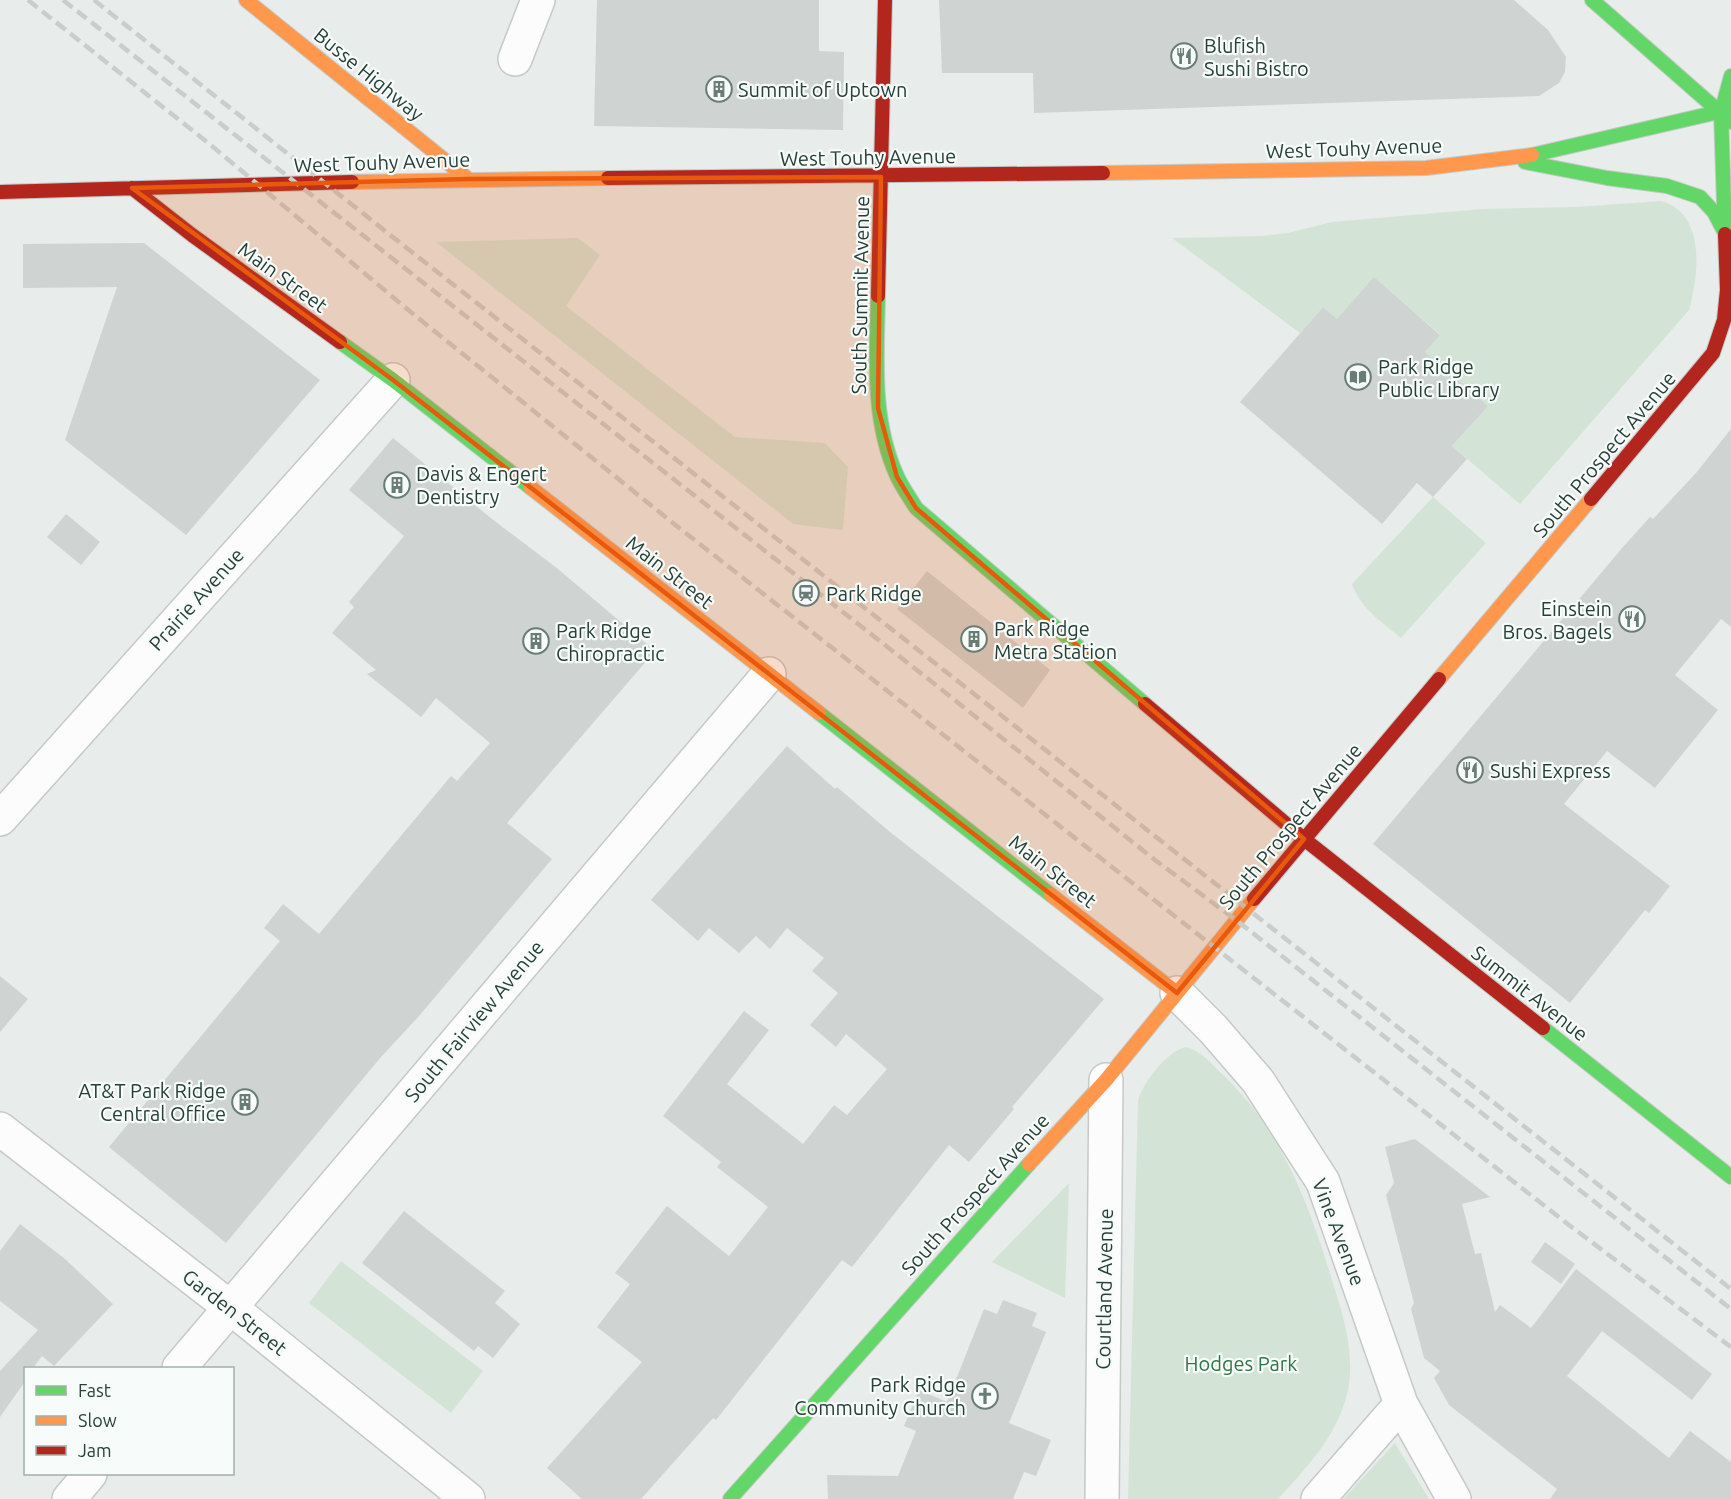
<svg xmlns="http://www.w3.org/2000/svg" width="1731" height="1499" font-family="Ubuntu,sans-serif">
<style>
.green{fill:#d3e4d7}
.building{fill:#cfd4d2}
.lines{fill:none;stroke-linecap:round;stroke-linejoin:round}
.street-casing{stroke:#c5c9c7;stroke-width:36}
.fast-casing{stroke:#c4c9c7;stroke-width:16}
.slow-casing{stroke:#c4c9c7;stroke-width:16}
.jam-casing{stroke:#c4c9c7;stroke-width:16}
.street{stroke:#fcfcfc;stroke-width:33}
.fast{stroke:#63d668;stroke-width:14}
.slow{stroke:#ff974d;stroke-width:14}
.jam{stroke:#b3261e;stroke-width:14}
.rail{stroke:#c9cdcb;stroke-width:4.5;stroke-dasharray:12 6;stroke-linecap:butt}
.marked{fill:#e8590c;fill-opacity:0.2;stroke:#e8590c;stroke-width:4.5;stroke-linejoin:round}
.labels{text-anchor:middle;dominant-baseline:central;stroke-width:4.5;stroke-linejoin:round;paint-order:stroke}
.poi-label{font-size:20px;fill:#264037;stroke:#f7fbf9;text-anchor:start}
.street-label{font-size:20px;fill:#264037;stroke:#f7fbf9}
.park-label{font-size:20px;fill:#327448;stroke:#f7fbf9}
</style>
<rect width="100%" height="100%" fill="#e8ecea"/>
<path class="green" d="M 1661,201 C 1706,213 1699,275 1689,310 L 1520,504 L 1452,446 L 1487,406 L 1425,352 L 1440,334 L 1374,278 L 1337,319 L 1323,307 L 1300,333 L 1172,238 L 1262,236 L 1288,233 L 1332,222 L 1482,209 L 1576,207 Z
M 578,238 L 600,255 L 566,306 L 735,437 L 825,443 L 848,467 L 843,530 L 793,524 L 436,242 Z
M 1433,497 L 1486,543 L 1401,638 C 1382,622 1360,608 1352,584 Z
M 1186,1047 C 1199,1050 1209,1061 1219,1071 C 1279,1126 1308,1200 1331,1277 C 1342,1312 1354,1347 1349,1384 C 1342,1431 1308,1466 1278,1499 L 1128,1499 L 1138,1100 C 1143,1083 1168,1050 1186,1047 Z
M 1069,1183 L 1065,1298 L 992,1262 Z
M 341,1261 L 483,1371 L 451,1413 L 309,1303 Z
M 1395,1443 L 1429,1499 L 1343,1499 Z"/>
<path class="building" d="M 597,0 L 819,0 L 819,51 L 844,52 L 843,130 L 594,126 Z
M 939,0 L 1514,0 L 1548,30 L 1566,57 L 1565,72 L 1559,83 L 1539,96 L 1034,113 L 1033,73 L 942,73 Z
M 144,243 L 320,380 L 186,535 L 65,440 L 117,287 L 23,288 L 23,244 Z
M 1374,277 L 1440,335 L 1425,352 L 1488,406 L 1452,446 L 1467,459 L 1433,497 L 1417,483 L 1382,524 L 1240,402 L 1323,307 L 1337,319 Z
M 1731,429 L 1731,627 L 1721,619 L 1675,675 L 1718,710 L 1655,788 L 1607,751 L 1564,804 L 1670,886 L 1649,913 L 1645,910 L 1570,1003 L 1373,844 L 1623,547 L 1650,517 L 1653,519 L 1696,473 Z
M 393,438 L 492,519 L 558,569 L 655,651 L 507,823 L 552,859 L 419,1016 L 381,1057 L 226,1243 L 109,1147 L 280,941 L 264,928 L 283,904 L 319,934 L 451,776 L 457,781 L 490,743 L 436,698 L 421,717 L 367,674 L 376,670 L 332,633 L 354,607 L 349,602 L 404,536 L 349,490 Z
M 66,514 L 100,542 L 81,565 L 47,537 Z
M 927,571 L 1050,670 L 1023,708 L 897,609 Z
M 787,746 L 835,789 L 837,787 L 890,832 L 1104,999 L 1012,1107 L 1014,1109 L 969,1162 L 949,1145 L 852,1267 L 842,1260 L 716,1420 L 713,1418 L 641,1499 L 582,1499 L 547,1468 L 642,1362 L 597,1327 L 630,1284 L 615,1273 L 667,1206 L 729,1256 L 768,1207 L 717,1167 L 721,1162 L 663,1116 L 744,1011 L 769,1030 L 727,1084 L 803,1144 L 834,1105 L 847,1115 L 887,1069 L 846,1034 L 836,1047 L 810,1025 L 838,993 L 812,971 L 824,958 L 787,928 L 770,949 L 756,936 L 739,953 L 709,928 L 698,941 L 651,900 Z
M 0,976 L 28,999 L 0,1032 Z
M 1415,1139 L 1490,1197 L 1462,1204 L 1475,1254 L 1481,1253 L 1495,1312 L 1500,1305 L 1531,1328 L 1576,1269 L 1712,1374 L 1692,1400 L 1602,1331 L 1567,1376 L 1669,1458 L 1690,1431 L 1731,1462 L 1731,1499 L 1550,1499 L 1557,1489 L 1449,1405 L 1434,1378 L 1440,1371 L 1424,1358 L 1411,1309 L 1414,1303 L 1386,1195 L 1394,1183 L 1385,1147 Z
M 404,1211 L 505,1291 L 495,1303 L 520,1324 L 493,1358 L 478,1346 L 474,1351 L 362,1263 Z
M 20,1224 L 65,1259 L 113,1304 L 54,1366 L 42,1356 L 33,1368 L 26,1368 L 26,1380 L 0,1417 L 0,1371 L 38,1330 L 0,1301 L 0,1251 Z
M 1545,1242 L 1575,1264 L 1561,1284 L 1531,1262 Z
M 1003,1300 L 1037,1313 L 1032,1326 L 1046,1332 L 1009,1423 L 1051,1440 L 1036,1476 L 1024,1472 L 1013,1499 L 828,1499 L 827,1475 L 898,1476 L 916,1431 L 904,1426 L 919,1390 L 947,1402 L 984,1309 L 997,1314 Z"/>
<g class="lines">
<g class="street-casing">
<path id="street" d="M 515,59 L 538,0
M 0,819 L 393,380
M 1177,993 L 1213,1029 L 1258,1081 L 1323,1182 L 1401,1404 L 1454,1499
M 0,1129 L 231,1308 L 468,1499
M 179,1368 L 769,674
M 69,1499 L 90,1474
M 1102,1499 L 1106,1080
M 1318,1499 L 1401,1404"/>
</g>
<g class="fast-casing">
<path id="fast" d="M 1592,0 L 1731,122
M 1532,155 L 1731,109
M 1525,162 L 1607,178 L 1667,186 L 1700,197 L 1714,212 L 1725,233
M 1725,234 L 1721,113 L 1731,76
M 878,296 C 877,356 871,419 897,476 C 902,487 910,498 916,508 L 1145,704
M 340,342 L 393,380 L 531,488
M 819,713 L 1051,895
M 1543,1028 L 1731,1177
M 730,1499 L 1029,1164"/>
</g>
<g class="slow-casing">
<path id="slow" d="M 246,0 L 468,179
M 1103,173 L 1426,168 L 1532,155
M 352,182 L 608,178
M 531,488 L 819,713
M 1439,679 L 1591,499
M 1051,895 L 1177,993
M 1029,1164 L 1106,1080 L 1254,899"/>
</g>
<g class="jam-casing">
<path id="jam" d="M 608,178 L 1103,173
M 132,188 L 192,235 L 340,342
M 0,192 L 352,182
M 878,296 L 885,0
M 1591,499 L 1713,353 L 1724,320 L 1727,290 L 1725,234
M 1145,704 L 1304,839 L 1543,1028
M 1254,899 L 1439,679"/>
</g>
<use href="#street" class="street"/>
<use href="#fast" class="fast"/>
<use href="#slow" class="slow"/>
<use href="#jam" class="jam"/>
<path class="rail" d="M 28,0 L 207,142 L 412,313 L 678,527 L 1569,1225 L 1731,1347
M 63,0 L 927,678 L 1155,860 L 1236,920 L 1731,1309
M 94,0 L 389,234 L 1731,1289"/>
</g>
<path class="marked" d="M 881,177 L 878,408 L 897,477 L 916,508 L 1304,839 L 1177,993 L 393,380 L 132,188 L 468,179 Z"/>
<defs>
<g id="restaurant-ring" transform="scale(1.35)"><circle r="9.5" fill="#f7fbf9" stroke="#6a7c76" stroke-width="1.5"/><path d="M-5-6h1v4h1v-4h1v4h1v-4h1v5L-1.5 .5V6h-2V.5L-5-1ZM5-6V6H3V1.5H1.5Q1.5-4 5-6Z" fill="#6a7c76"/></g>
<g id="building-ring" transform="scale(1.35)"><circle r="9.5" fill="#f7fbf9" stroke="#6a7c76" stroke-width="1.5"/><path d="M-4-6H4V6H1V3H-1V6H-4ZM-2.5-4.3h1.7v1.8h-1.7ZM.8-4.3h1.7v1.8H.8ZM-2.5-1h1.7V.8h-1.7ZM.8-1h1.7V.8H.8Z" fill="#6a7c76"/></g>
<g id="library-ring" transform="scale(1.35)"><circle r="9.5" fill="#f7fbf9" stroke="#6a7c76" stroke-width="1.5"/><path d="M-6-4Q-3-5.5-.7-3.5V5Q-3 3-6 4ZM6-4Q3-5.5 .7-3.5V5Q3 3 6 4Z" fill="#6a7c76"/></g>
<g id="station-ring" transform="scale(1.35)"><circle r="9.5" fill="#f7fbf9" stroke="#6a7c76" stroke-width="1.5"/><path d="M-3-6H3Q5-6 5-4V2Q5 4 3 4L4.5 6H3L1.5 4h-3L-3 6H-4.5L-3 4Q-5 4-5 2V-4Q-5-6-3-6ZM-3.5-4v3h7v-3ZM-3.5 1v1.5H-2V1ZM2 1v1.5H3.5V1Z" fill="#6a7c76"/></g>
<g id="church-ring" transform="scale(1.35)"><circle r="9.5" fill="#f7fbf9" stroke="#6a7c76" stroke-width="1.5"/><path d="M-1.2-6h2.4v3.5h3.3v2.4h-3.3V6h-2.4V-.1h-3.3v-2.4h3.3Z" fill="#6a7c76"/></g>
</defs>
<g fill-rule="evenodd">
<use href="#restaurant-ring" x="1184" y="56"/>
<use href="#building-ring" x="719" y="89"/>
<use href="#library-ring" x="1358" y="377"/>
<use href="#building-ring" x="397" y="485"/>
<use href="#station-ring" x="806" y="593"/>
<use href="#restaurant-ring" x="1632" y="619"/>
<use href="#building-ring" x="974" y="639"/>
<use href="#building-ring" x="536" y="641"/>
<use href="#restaurant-ring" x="1470" y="770"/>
<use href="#building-ring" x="245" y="1102"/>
<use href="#church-ring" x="985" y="1396"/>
</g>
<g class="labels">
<g class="poi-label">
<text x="1204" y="45">Blufish<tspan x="1204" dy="23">Sushi Bistro</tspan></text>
<text x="738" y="89">Summit of Uptown</text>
<text x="1378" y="366">Park Ridge<tspan x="1378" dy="23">Public Library</tspan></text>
<text x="416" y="473">Davis &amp; Engert<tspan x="416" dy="23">Dentistry</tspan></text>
<text x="826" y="593">Park Ridge</text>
<text x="1612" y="608" text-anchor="end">Einstein<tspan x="1612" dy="23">Bros. Bagels</tspan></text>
<text x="994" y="628">Park Ridge<tspan x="994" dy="23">Metra Station</tspan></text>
<text x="556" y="630">Park Ridge<tspan x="556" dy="23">Chiropractic</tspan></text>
<text x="1490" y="770">Sushi Express</text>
<text x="226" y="1090" text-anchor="end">AT&amp;T Park Ridge<tspan x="226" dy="23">Central Office</tspan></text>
<text x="966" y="1384" text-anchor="end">Park Ridge<tspan x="966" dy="23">Community Church</tspan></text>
</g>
<g class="street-label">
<text transform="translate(369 74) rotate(39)">Busse Highway</text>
<text transform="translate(1354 148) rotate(-2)">West Touhy Avenue</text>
<text transform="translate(868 157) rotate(-1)">West Touhy Avenue</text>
<text transform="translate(382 162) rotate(-2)">West Touhy Avenue</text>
<text transform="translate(283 277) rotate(36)">Main Street</text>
<text transform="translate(860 295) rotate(-89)">South Summit Avenue</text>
<text transform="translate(1604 454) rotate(-50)">South Prospect Avenue</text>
<text transform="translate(670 572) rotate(38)">Main Street</text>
<text transform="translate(196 599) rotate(-48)">Prairie Avenue</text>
<text transform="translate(1290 826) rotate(-50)">South Prospect Avenue</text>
<text transform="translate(1053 871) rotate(38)">Main Street</text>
<text transform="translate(1530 993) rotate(38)">Summit Avenue</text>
<text transform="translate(474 1021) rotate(-50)">South Fairview Avenue</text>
<text transform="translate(975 1194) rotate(-48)">South Prospect Avenue</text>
<text transform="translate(1339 1232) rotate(69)">Vine Avenue</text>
<text transform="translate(1104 1289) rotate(-89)">Courtland Avenue</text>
<text transform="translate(235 1312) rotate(38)">Garden Street</text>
</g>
<g class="park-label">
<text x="1241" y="1363">Hodges Park</text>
</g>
</g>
<rect x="24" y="1367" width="210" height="108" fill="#f7fbf9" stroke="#a3b0ab" stroke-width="1.5"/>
<rect x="36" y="1386" width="30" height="9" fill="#63d668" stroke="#a3b0ab" stroke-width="1.5"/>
<text x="78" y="1397" font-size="18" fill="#264037">Fast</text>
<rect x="36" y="1416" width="30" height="9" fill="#ff974d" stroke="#a3b0ab" stroke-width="1.5"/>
<text x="78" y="1427" font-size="18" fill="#264037">Slow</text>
<rect x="36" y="1446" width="30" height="9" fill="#b3261e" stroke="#a3b0ab" stroke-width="1.5"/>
<text x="78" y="1457" font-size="18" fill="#264037">Jam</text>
</svg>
